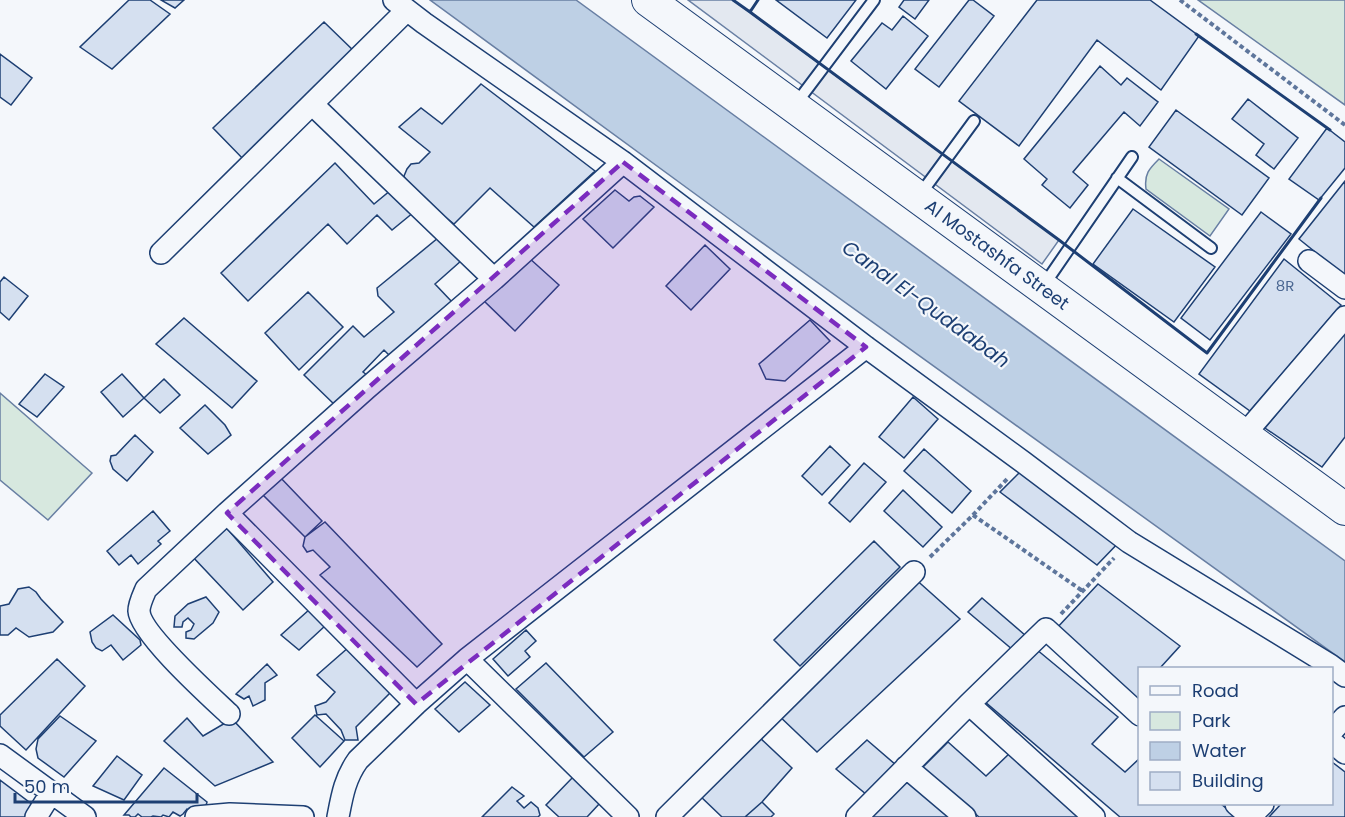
<svg xmlns="http://www.w3.org/2000/svg" width="1345" height="817" font-family="Poppins,sans-serif">
	<style>
		.green { fill: #d7e8df; stroke: #687fa3; stroke-width: 1.5 }
		.parking { fill: #e3e8f0; stroke: #687fa3; stroke-width: 1.5 }
		.water { fill: #bed0e5; stroke: #687fa3; stroke-width: 1.5 }
		.building { fill: #d5e0f0; stroke: #1d3f73; stroke-width: 1.5 }
		.lines { fill: none; stroke-linecap: round; stroke-linejoin: round }
		.service-casing { stroke: #1d3f73; stroke-width: 14 }
		.minor-casing { stroke: #1d3f73; stroke-width: 24 }
		.secondary-casing { stroke: #1d3f73; stroke-width: 34 }
		.path { stroke: #5e769c; stroke-width: 4; stroke-dasharray: 4.5 3; stroke-linecap: butt }
		.service { stroke: #f4f7fb; stroke-width: 10 }
		.minor { stroke: #f4f7fb; stroke-width: 21 }
		.secondary { stroke: #f4f7fb; stroke-width: 32 }
		.wall { stroke: #1d3f73; stroke-width: 3 }
		.marked { fill: #7b2cbf; fill-opacity: 0.2; stroke: #7b2cbf; stroke-width: 4.5; stroke-dasharray: 12 8; stroke-linejoin: round }
		.labels { text-anchor: middle; stroke-width: 4.5; stroke-linejoin: round; paint-order: stroke }
		.number-label { font-size: 15px; fill: #4b6792 }
		.street-label { font-size: 18px; fill: #1d3f73; stroke: #f4f7fb }
		.water-label { font-size: 20px; font-style: italic; fill: #1d3f73; stroke: #f4f7fb }
	</style>
	<rect width="100%" height="100%" fill="#f4f7fb"/>
	<path class="green" d="M1198 0H1345V105Z
		M1159 159 1229 209 1210 236 1146 189C1144 174 1149 169 1159 159Z
		M0 393 92 473 48 520 0 480Z"/>
	<path class="parking" d="M688 0H733L1059 240 1042 264Z"/>
	<path class="water" d="M430 0H576L1345 561V662L739 226Z"/>
	<path class="building" d="M129 0H150L170 14 112 69 80 47Z
		M161 0H184L175 8Z
		M776 0H856L827 38Z
		M904 0H929L915 19 899 7Z
		M969 0H973L994 16 939 87 915 69Z
		M1037 0H1150L1199 36 1161 90 1097 40 1019 146 959 101Z
		M903 16 928 36 886 89 851 61 882 23 892 30Z
		M324 22 358 55 248 164 213 128Z
		M0 54 32 78 11 105 0 97Z
		M1100 66 1121 85 1127 78 1158 102 1140 126 1124 112 1073 172 1088 185 1070 208 1042 185 1047 179 1024 159Z
		M481 84 595 171 534 227 490 188 454 224 415 193 407 184 404 176 407 169 411 164 419 163 430 152 399 127 421 108 442 124Z
		M1248 99 1298 138 1274 169 1256 155 1264 144 1232 119Z
		M1176 110 1269 178 1242 215 1149 147Z
		M1327 128 1345 142V168L1319 200 1289 179Z
		M335 163 374 204 391 190 414 212 392 230 377 215 347 244 328 224 248 301 221 273Z
		M1345 181V276L1299 239Z
		M615 190 629 201 634 197 640 196 654 207 613 248 583 219Z
		M1133 209 1215 267 1174 322 1093 264Z
		M1261 212 1291 234 1210 340 1181 318Z
		M438 238 462 260 435 284 453 303 393 359 384 350 363 372 371 378 338 408 304 375 353 326 364 337 394 312 378 296 377 288Z
		M705 245 730 269 691 310 666 286Z
		M528 257 559 285 515 331 482 299Z
		M1284 259 1341 305 1250 411 1199 374Z
		M4 277 28 296 9 320 0 312V282Z
		M308 292 343 327 299 370 265 333Z
		M184 318 257 381 232 408 156 344Z
		M810 320 830 341 785 381 766 379 759 364Z
		M1345 332V437L1322 467 1265 428Z
		M45 374 64 387 37 417 19 404Z
		M122 374 144 398 123 417 101 392Z
		M164 379 180 395 160 413 144 398Z
		M913 397 938 419 904 458 879 437Z
		M205 405 225 425 231 435 208 454 180 428Z
		M135 435 153 452 127 481 113 469 110 461 111 456 116 455Z
		M830 446 850 465 822 495 802 476Z
		M924 449 971 491 952 513 904 471Z
		M864 463 886 482 850 522 829 503Z
		M1025 467 1122 539 1097 565 1000 492Z
		M278 475 322 521 305 537 259 491Z
		M903 490 942 527 923 547 884 511Z
		M153 511 170 531 158 541 161 544 138 564 131 555 119 565 107 551Z
		M325 522 442 644 417 667 320 575 330 567 313 550 307 552 303 546 305 537Z
		M224 525 273 582 243 610 191 555Z
		M874 541 900 567 800 666 774 640Z
		M912 576 960 619 817 752 775 712Z
		M1098 584 1180 646 1160 668H1140V706L1056 629Z
		M29 587 36 592 41 599 63 622 53 632 29 637 16 628 8 635H0V606L9 604 18 589Z
		M206 597 219 612 213 623 194 639 186 638V632L191 630 194 624 188 618 183 622 182 627H174L175 616 188 604Z
		M982 598 1026 636 1013 650 968 612Z
		M310 609 326 625 299 650 281 635Z
		M113 615 140 640 141 645 123 660 111 645 102 651 96 648 92 642 90 632Z
		M526 630 536 641 525 651 530 657 508 676 493 659Z
		M349 647 392 691 356 727 358 740H345L341 730 326 714 317 715 315 706 326 702 335 692 317 675Z
		M1036 649 1118 717 1092 744 1125 772 1140 758V804H1221L1237 817H1120L984 701Z
		M57 659 85 686 26 750 0 726V715Z
		M546 663 613 732 584 757 516 689Z
		M267 664 277 675 265 683V700L253 706 249 696 244 699 236 694Z
		M465 682 490 705 459 732 435 709Z
		M315 715 344 741 320 767 292 738Z
		M60 716 96 741 64 777 38 758 36 749 38 739Z
		M187 718 203 736 232 719 273 762 215 786 164 741Z
		M758 736 792 768 762 802 745 817H722L698 794Z
		M867 740 896 765 867 795 836 769Z
		M948 742 986 776 1011 752 1087 817H979L922 768Z
		M117 756 142 775 124 800 93 786Z
		M1332 762 1345 772V817H1269L1281 804H1332Z
		M164 768 207 802 205 809 190 812 187 809 183 814 180 816 173 812 169 817 163 815 161 817 153 816 151 817H142L138 814 135 817H131L129 815H124Z
		M573 777 600 803 587 817H559L546 805Z
		M906 779 947 816 946 817H867Z
		M0 780 37 808 31 817H0Z
		M512 787 524 796 517 801 524 808 531 802 538 808 540 815 538 817H482Z
		M762 802 774 814 771 817H745Z"/>
	<g class="lines">
		<defs>
			<path id="service" d="M795 105 874 0
				M1117 178 1211 248
				M919 196 974 121
				M1044 285 1132 157"/>
			<path id="minor" d="M394 0 424 23 623 162 866 347 1023 462 1129 542 1330 665 1345 676
				M312 104 494 279
				M161 253 407 10
				M1309 261 1345 288
				M1244 435 1345 317
				M227 513 416 704
				M467 659 628 817
				M969 704 1094 817
				M229 714C211 697 140 633 139 611 139 604 143 596 146 589L227 513 367 388 494 279 623 162
				M1332 731 1345 717
				M1332 742 1345 753
				M0 755 85 817
				M906 767 965 817
				M1236 804 1251 817
				M36 817 51 793
				M196 817 230 814 303 817
				M338 817C342 796 345 778 358 760L416 704 467 659 866 347
				M667 817 914 572
				M857 817 969 704 1046 629 1140 715
				M1250 817 1263 804"/>
			<g id="secondary">
				<path id="s1" d="M648 0 1345 509"/>
			</g>
		</defs>
		<use href="#service" class="service-casing"/>
		<use href="#minor" class="minor-casing"/>
		<use href="#secondary" class="secondary-casing"/>
		<path class="path" d="M1180 0 1345 125
			M973 515 1084 592
			M930 557 973 515 1009 477
			M1061 614 1114 558"/>
		<use href="#service" class="service"/>
		<use href="#minor" class="minor"/>
		<use href="#secondary" class="secondary"/>
		<path class="wall" d="M733 0 750 12 751 10
			M758 0 750 12 1059 240 1207 353 1321 198
			M1196 34 1330 130"/>
	</g>
	<path class="marked" d="M623 162 866 347 416 704 227 513Z"/>
	<g class="labels">
		<g class="number-label">
			<text x="1285" y="291">8R</text>
		</g>
		<g class="street-label">
			<text dy="6" stroke="none"><textPath href="#s1" startOffset="432">Al Mostashfa Street</textPath></text>
		</g>
		<g class="water-label">
			<text transform="translate(926 304) rotate(36)" y="7">Canal El-Quddabah</text>
		</g>
	</g>
	<rect x="1138" y="667" width="195" height="138" fill="#f4f7fb" stroke="#9eadc5" stroke-width="1.5"/>
	<rect x="1150" y="686" width="30" height="9" fill="#f4f7fb" stroke="#9eadc5" stroke-width="1.5"/>
	<text x="1192" y="697" font-size="18" fill="#1d3f73">Road</text>
	<rect x="1150" y="712" width="30" height="18" fill="#d7e8df" stroke="#9eadc5" stroke-width="1.5"/>
	<text x="1192" y="727" font-size="18" fill="#1d3f73">Park</text>
	<rect x="1150" y="742" width="30" height="18" fill="#bed0e5" stroke="#9eadc5" stroke-width="1.5"/>
	<text x="1192" y="757" font-size="18" fill="#1d3f73">Water</text>
	<rect x="1150" y="772" width="30" height="18" fill="#d5e0f0" stroke="#9eadc5" stroke-width="1.5"/>
	<text x="1192" y="787" font-size="18" fill="#1d3f73">Building</text>
	<path d="M15 793v9h182v-9" fill="none" stroke="#1d3f73" stroke-width="3"/>
	<text x="24" y="793" font-size="18" fill="#1d3f73" stroke="#f4f7fb" stroke-width="4.5" paint-order="stroke">50 m</text>
</svg>
